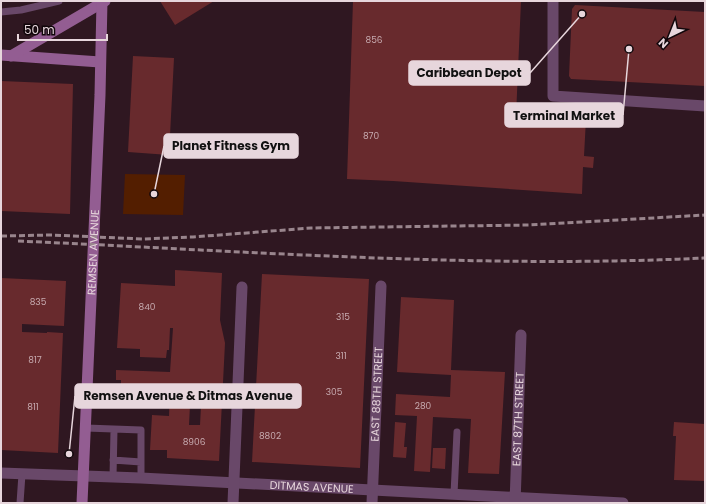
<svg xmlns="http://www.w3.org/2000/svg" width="706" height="504" font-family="Poppins,sans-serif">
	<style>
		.green { fill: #531e00 }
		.building { fill: #682a2d; fill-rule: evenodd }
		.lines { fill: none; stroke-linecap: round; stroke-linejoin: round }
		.service { stroke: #694869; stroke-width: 7 }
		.minor { stroke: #694869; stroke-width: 11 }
		.secondary { stroke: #935d92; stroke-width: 11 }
		.rail { stroke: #99858d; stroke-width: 3; stroke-dasharray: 6 3; stroke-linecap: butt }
		.labels { text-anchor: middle; stroke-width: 3.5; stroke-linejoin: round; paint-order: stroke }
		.number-label { font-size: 9px; fill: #c7abb0 }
		.street-label { font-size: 11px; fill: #e7d6dc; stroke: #10060a }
		.leader { fill: none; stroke: #e7d6dc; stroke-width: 1.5 }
		.callout-dot { fill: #e7d6dc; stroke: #10060a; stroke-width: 1.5 }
		.callout { fill: #e7d6dc; stroke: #e7d6dc; stroke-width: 1.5 }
		.callout-label { font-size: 12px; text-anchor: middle; font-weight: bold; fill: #111 }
	</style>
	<rect width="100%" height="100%" fill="#2f1721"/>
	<path class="green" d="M125 174 185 175 183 215 123 214Z"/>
	<path class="building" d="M160 1H214L175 25Z
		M353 1H521L516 116 586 119 584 156 594 157 593 168 583 167 582 194 393 181 347 179Z
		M575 5 705 12V86L571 79 569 76 572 9Z
		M133 56 174 58 169 155 128 152Z
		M1 81 73 84 70 214 1 211Z
		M175 270 222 273 220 320 225 343 219 461 167 458V450H150L152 415 169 416 170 391 137 389V403L126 402V389L121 388V380H116V370L170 372 173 328H170L169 350H167L166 358 140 357V349L117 348 121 283 175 286ZM190 405 201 406 200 425H189Z
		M262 274 369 279 360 468 252 462Z
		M1 278 66 281 64 326 22 324V332L47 333V332L63 333 58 453 1 450Z
		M401 297 454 300 451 370 505 372 499 474 468 473 471 419 433 417 430 472 414 471 417 416 395 415 396 394 450 397 451 375 397 372Z
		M395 422 406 423 404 447H407L406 458 393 457Z
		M674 422 705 424V481L674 480 676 436H673Z
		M433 448H446L445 469 432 468Z"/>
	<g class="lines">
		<path class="service" d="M1 12 21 10 59 1
			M86 428 141 430V478
			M113 460 141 462
			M113 477 114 430
			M454 494 457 432
			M20 503 22 474"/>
		<g class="minor">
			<path d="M553 1V96L705 106"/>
			<path id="s1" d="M1 473 141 478 623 503"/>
			<path d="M233 503 242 287"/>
			<path id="s2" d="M372 503 381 286"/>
			<path id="s3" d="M515 503 521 335"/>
		</g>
		<g class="secondary">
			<path d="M1 55 100 62"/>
			<path d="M11 56 105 1"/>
			<path id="s4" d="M82 503 100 95 102 1"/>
		</g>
		<path class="rail" d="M1 236 52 235 142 239 193 237 311 228 529 225 705 215
			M18 241C246 251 476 269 705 258"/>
	</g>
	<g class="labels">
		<g class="number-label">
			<text x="374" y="43">856</text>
			<text x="371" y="139">870</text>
			<text x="38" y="305">835</text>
			<text x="147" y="310">840</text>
			<text x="343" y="320">315</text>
			<text x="341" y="359">311</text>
			<text x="35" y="363">817</text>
			<text x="334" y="395">305</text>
			<text x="423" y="409">280</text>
			<text x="33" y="410">811</text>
			<text x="270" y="439">8802</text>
			<text x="194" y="445">8906</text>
		</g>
		<g class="street-label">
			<text dy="4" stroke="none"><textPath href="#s4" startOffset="251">REMSEN AVENUE</textPath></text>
			<text dy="4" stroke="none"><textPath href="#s2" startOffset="109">EAST 88TH STREET</textPath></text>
			<text dy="4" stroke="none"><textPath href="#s3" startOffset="84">EAST 87TH STREET</textPath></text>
			<text dy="4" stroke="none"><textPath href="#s1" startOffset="311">DITMAS AVENUE</textPath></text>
		</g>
	</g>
	<path class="leader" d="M582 14L530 73M629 49L623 115M154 194L164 146M69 454L75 396"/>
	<g class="callout-dot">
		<circle cx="582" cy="14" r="4"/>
		<circle cx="629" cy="49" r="4"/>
		<circle cx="154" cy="194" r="4"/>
		<circle cx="69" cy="454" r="4"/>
	</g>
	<g class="callout">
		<rect x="409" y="61" width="121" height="24" rx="4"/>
		<rect x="505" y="103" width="118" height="24" rx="4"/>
		<rect x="164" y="134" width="134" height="24" rx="4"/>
		<rect x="75" y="384" width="226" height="24" rx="4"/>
	</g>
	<g class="callout-label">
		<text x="469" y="77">Caribbean Depot</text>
		<text x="564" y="120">Terminal Market</text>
		<text x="231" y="150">Planet Fitness Gym</text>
		<text x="188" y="400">Remsen Avenue &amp; Ditmas Avenue</text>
	</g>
	<rect width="706" height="504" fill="none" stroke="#e7d6dc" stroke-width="4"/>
	<g transform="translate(670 36) rotate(223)" stroke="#10060a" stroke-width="3" paint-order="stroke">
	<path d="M0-3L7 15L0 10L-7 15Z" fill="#e7d6dc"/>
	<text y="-6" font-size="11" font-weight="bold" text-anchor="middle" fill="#e7d6dc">N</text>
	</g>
	<path d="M18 34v6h89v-6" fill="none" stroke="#e7d6dc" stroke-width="2"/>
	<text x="24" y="34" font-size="12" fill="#e7d6dc" stroke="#10060a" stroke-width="3" paint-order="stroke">50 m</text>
</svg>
